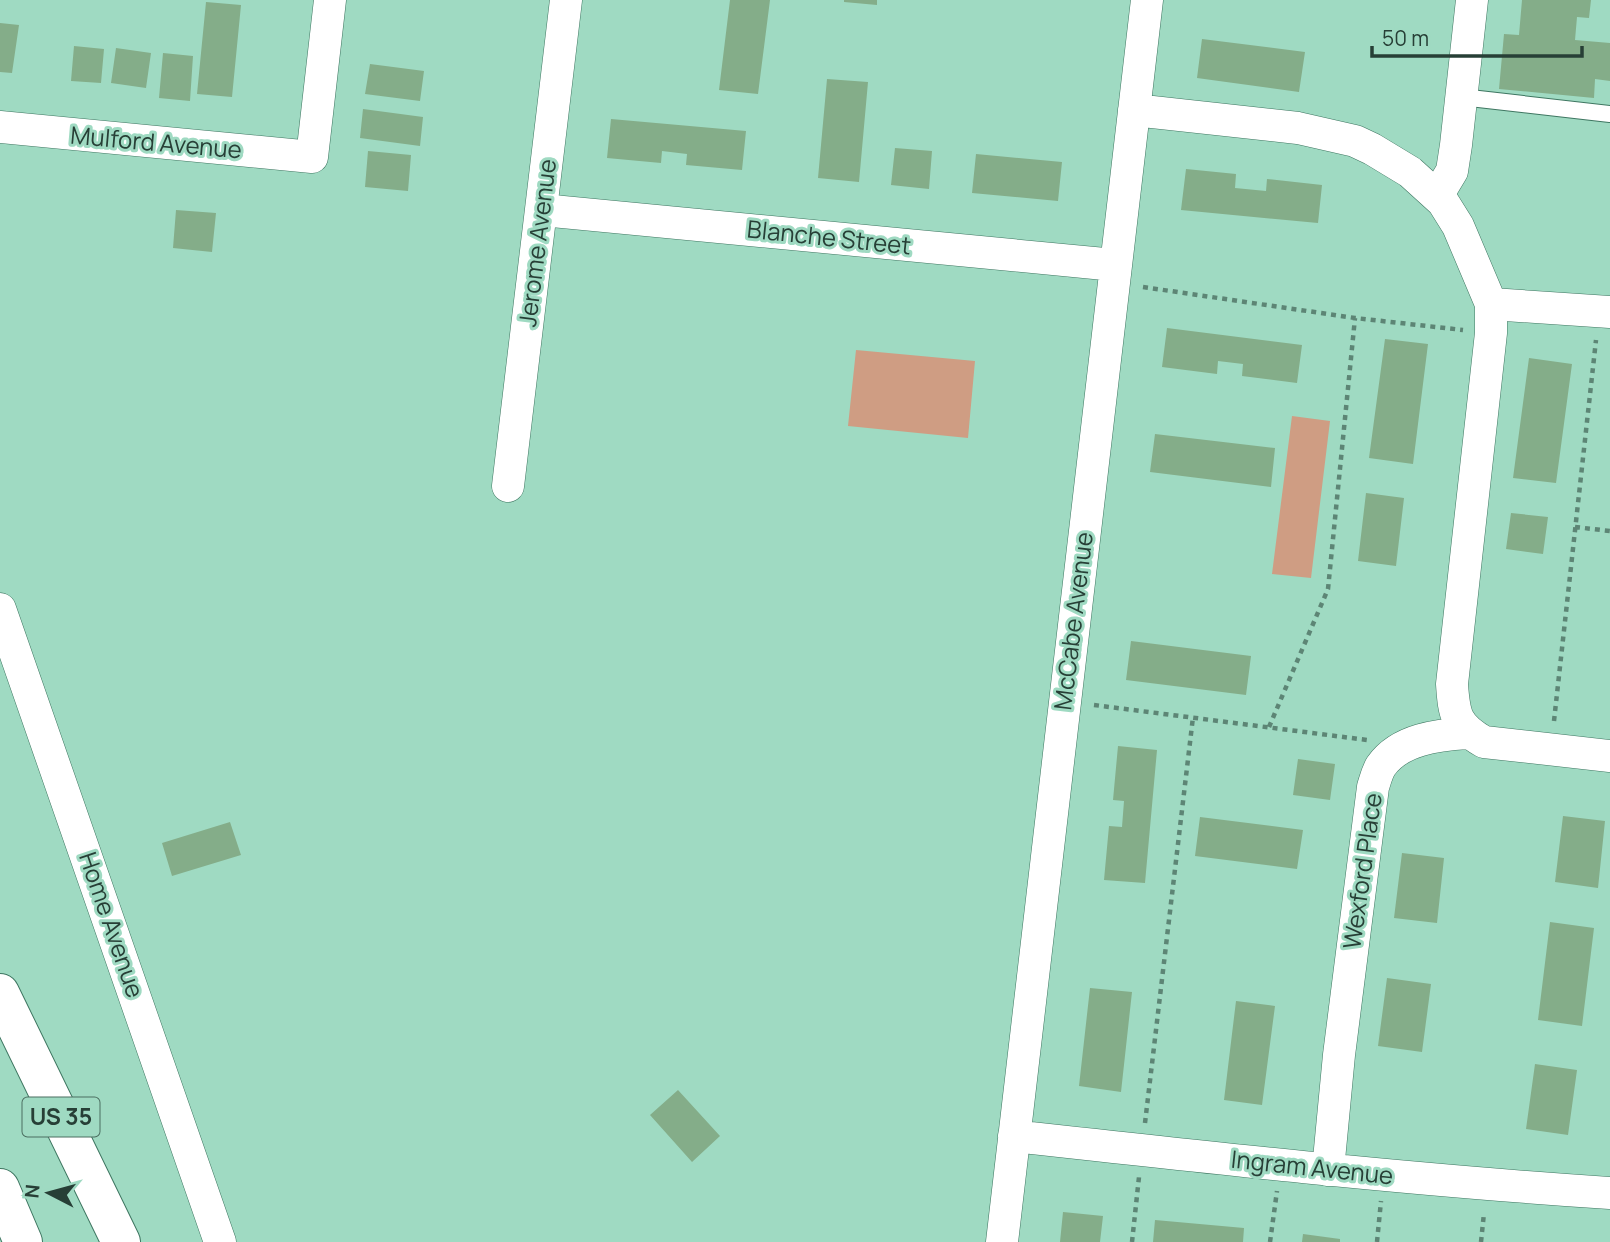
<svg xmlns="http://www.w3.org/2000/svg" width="1610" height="1242" font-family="Manrope,sans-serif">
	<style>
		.green { fill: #cf9d83 }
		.building { fill: #84ad89 }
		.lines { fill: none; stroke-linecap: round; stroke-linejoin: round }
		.lane-casing { stroke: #3e7661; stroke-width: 18 }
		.street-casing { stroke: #3e7661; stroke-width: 33 }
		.highway-casing { stroke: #3e7661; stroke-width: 40 }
		.path { stroke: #5d8575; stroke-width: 4.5; stroke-dasharray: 5 5; stroke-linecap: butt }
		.lane { stroke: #fff; stroke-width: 16 }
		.street { stroke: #fff; stroke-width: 32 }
		.highway { stroke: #fff; stroke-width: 38 }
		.labels { text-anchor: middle; stroke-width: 6; stroke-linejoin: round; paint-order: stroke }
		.shield { fill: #9fdac2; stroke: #4b6e60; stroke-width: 2 }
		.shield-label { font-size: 23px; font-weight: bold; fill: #273f36 }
		.street-label { font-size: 24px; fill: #273f36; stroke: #9fdac2 }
	</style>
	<rect width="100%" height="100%" fill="#9fdac2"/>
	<path class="green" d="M856 350 975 361 968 438 848 426Z
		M1292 416 1330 421 1311 578 1272 574Z"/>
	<path class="building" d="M730 0H770L758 94 719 90Z
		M844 0H877V5L844 2Z
		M1522 0H1591L1589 18 1577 17 1575 40 1610 43V81L1595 79 1594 98 1499 89 1504 34 1519 35Z
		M206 2 241 5 232 97 197 94Z
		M0 23 19 25 12 73 0 72Z
		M1202 39 1305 52 1299 92 1197 78Z
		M74 46 104 49 101 83 71 81Z
		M116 48 151 53 146 88 111 83Z
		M163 53 193 56 190 101 159 98Z
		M370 64 424 71 420 101 365 94Z
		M827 79 868 82 859 182 818 178Z
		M363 109 423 117 420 146 360 138Z
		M611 119 746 131 742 170 686 165 687 154 662 151 661 163 607 158Z
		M895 148 932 151 929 189 891 185Z
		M368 151 411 155 408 191 365 187Z
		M976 154 1062 162 1058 201 972 193Z
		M1186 169 1236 174 1235 188 1266 191 1267 179 1322 185 1318 223 1181 210Z
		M176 210 216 213 212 252 173 248Z
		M1167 328 1302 345 1297 383 1242 376 1243 364 1218 361 1217 374 1162 367Z
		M1385 339 1428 344 1413 464 1369 458Z
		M1529 358 1572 364 1556 483 1513 478Z
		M1155 434 1275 448 1271 487 1150 472Z
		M1366 493 1404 498 1396 566 1358 561Z
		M1511 513 1548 517 1543 554 1506 549Z
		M1131 641 1251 656 1246 695 1126 680Z
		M1118 746 1157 750 1145 883 1104 880 1109 826 1122 827 1124 801 1113 800Z
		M1298 759 1335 764 1330 800 1293 795Z
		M1563 816 1605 821 1598 888 1555 882Z
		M1200 817 1303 830 1297 869 1195 856Z
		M230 822 241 855 172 876 162 843Z
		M1402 853 1444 858 1437 923 1394 918Z
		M1550 922 1594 928 1582 1026 1538 1020Z
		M1387 978 1431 984 1422 1052 1378 1046Z
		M1090 988 1132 992 1121 1092 1079 1086Z
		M1236 1001 1275 1006 1262 1105 1224 1100Z
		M1535 1064 1577 1070 1568 1135 1526 1129Z
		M678 1090 720 1136 692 1162 650 1115Z
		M1063 1212 1103 1216 1100 1242H1060Z
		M1155 1220 1244 1228 1243 1242H1153Z
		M1303 1234 1340 1239V1242H1302Z"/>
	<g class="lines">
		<defs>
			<path id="lane" d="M1461 97 1610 114"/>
			<path id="street" d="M1134 110 1298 128 1355 141 1372 149 1410 172 1443 202 1458 226 1491 304V333L1452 684C1454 715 1456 726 1484 742L1610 756
				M0 127 312 157 330 0
				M1437 196 1452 171 1456 145 1472 0
				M542 210 1115 265
				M1491 304 1610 312
				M508 486 566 0
				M0 609 220 1242
				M1014 1136C1213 1158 1411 1180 1610 1193
				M1328 1170 1339 1055 1373 787C1375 781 1377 772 1381 766 1400 739 1438 735 1468 733
				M1002 1242 1147 0"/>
			<path id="highway" d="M0 993 121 1242
				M0 1188 23 1242"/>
		</defs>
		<use href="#lane" class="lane-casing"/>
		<use href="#street" class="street-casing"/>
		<use href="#highway" class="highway-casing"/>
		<path class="path" d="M1143 287 1355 318 1463 330
			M1575 527 1610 531
			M1094 705 1367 740
			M1554 721 1596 340
			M1269 727 1328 589 1355 318
			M1145 1123 1193 717
			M1132 1242 1139 1177
			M1270 1242 1277 1191
			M1377 1242 1381 1201
			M1481 1242 1484 1213"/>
		<use href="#lane" class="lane"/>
		<use href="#street" class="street"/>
		<use href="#highway" class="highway"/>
	</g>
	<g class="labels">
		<rect class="shield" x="22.5" y="1097.5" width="77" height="39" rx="5"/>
		<g class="shield-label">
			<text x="61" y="1125">US 35</text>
		</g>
		<g class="street-label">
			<text transform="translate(156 143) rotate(5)" y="8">Mulford Avenue</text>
			<text transform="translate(829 238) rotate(6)" y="8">Blanche Street</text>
			<text transform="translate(538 243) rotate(-83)" y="8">Jerome Avenue</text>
			<text transform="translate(1074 621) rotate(-83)" y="8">McCabe Avenue</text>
			<text transform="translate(1363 871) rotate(-82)" y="8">Wexford Place</text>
			<text transform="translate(111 925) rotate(71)" y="8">Home Avenue</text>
			<text transform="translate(1312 1168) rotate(6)" y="8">Ingram Avenue</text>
		</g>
	</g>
	<g transform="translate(49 1193) rotate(276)" stroke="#9fdac2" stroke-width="5" paint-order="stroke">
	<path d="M0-5L12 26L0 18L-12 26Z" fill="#273f36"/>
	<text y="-10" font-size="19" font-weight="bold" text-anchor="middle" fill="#273f36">N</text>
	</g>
	<path d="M1372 46v10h210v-10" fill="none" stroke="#273f36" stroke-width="3.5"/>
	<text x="1382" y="46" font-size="21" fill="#273f36" stroke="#9fdac2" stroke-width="5" paint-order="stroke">50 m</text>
</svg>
